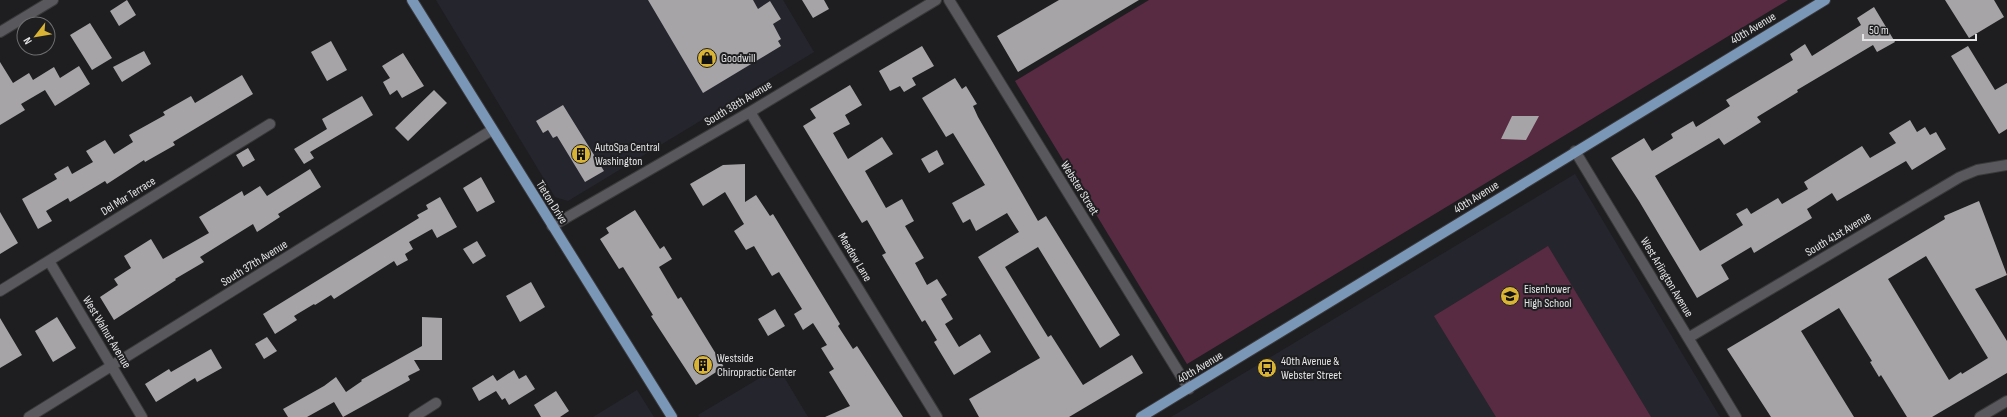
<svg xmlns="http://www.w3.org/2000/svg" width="2007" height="417" font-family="'Sofia Sans Condensed',sans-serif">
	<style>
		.built { fill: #25252d }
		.green { fill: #592b42 }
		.building { fill: #a6a4a7; fill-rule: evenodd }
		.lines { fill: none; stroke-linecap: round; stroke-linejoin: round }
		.minor-casing { stroke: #39393b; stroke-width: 12 }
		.major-casing { stroke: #39393b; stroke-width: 12 }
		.minor { stroke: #59595d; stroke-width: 10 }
		.major { stroke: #7a97b8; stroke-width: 10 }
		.labels { text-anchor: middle; stroke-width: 4; stroke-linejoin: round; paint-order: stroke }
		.street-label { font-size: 12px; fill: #e5e5e7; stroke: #1e1e21 }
		.poi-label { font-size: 12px; fill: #e5e5e7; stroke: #1e1e21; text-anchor: start }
	</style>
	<rect width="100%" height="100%" fill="#1e1e21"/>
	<path class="built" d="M436 0H783L814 52 568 201 555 197Z
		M1575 174 1720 417H1171Z
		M778 367 808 417H700L698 415Z
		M637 390 654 417H593Z"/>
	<path class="green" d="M1149 0H1788L1187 364 1015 81Z
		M1548 246 1651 417H1496L1434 316Z"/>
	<path class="building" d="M127 0 136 15 119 26 110 11Z
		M648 0H753L758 9 770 1 781 19 773 24 781 39 778 41 781 46 703 93Z
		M802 0H824L829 9 813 18Z
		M1059 0H1139L1018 72 997 36Z
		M1945 0H1994L2004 17 1969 38Z
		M1874 7 1895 42 1877 52 1873 45 1797 90 1798 92 1757 117 1761 122 1724 145 1719 138 1655 176 1700 251 1743 225 1736 214 1747 208 1751 214 1778 198 1782 204 1808 189 1804 182 1862 146 1870 158 1896 143 1889 133 1910 120 1917 132 1925 127 1930 135 1936 132 1946 149 1912 170 1906 161 1837 201 1832 193 1807 209 1812 218 1754 253 1751 247 1721 265 1729 279 1697 298 1639 201 1611 158 1644 138 1652 151 1673 138 1671 134 1693 121 1696 127 1730 106 1726 100 1793 60 1790 54 1805 44 1812 56 1861 25 1857 18Z
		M90 23 112 58 92 70 70 35Z
		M331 41 347 70 327 81 311 52Z
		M922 46 934 66 912 78 916 85 904 92 900 86 890 91 879 71Z
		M1968 46 1995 90 2007 83V129L1999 134 1951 56Z
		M144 51 151 64 122 82 113 67Z
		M403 53 424 86 402 98 397 90 390 95 383 82 390 78 382 66Z
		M0 62 13 83 29 73 33 80 54 67 60 78 79 66 90 84 55 106 45 90 21 104 25 110 0 125Z
		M242 75 253 94 173 142 175 145 145 162 144 160 107 184 105 181 70 202 68 198 46 211 52 221 38 229 22 199 57 179 54 174 68 166 72 174 93 162 86 151 105 140 114 154 133 142 129 135 165 115 163 112 191 96 195 103Z
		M955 78 962 89 966 86 977 104 973 106 978 117 1038 221 1046 216 1120 335 1100 348 1038 247 1005 267 1048 337 1051 335 1083 385 1132 355 1143 373 1069 417H979L969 399 1040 358 978 257 1019 232 1007 213 976 231 970 219 963 223 952 203 985 185 953 133 946 137 922 98Z
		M850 85 862 105 845 115 850 124 833 133 848 159 882 137 893 154 865 171 886 208 902 199 914 221 905 226 924 258 915 263 927 285 937 279 947 295 941 299 953 319 945 324 959 347 980 334 991 352 954 375 934 342 937 340 925 320 922 322 882 255 886 253 867 220 862 223 803 126 816 118 810 109Z
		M434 90 447 103 408 141 395 128Z
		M362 96 373 115 310 152 314 158 304 164 294 149 327 129 322 119Z
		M563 105 604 171 585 182 557 136 553 138 548 130 543 133 536 121Z
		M1512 116H1539L1526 140 1501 139Z
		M248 148 255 160 243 167 236 155Z
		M937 150 944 164 929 173 921 159Z
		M745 164V202L756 195 770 216 773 214 840 324 838 326 853 349 857 346 903 417H825L850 406 829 372 834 369 821 348 827 345 813 323 803 330 794 314 802 309 779 272 772 276 754 246 746 250 734 231 744 224 725 192 703 206 690 184 723 165Z
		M310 169 321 187 278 214 280 217 257 232 253 224 200 257 204 262 175 279 176 280 114 320 100 297 118 285 114 279 131 268 124 256 151 239 163 259 209 233 199 217 219 205 242 191 244 196 260 186 267 196Z
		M481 177 495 202 477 212 463 188Z
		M440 197 457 227 437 238 432 229 409 242 413 249 405 254 408 260 397 266 394 261 334 299 331 295 315 305 314 304 294 316 297 320 275 334 263 314 419 218 417 215 428 209 426 205Z
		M1979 201 2007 275 1975 289 2007 341V373L1932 417H1907L1881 375 1879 377 1870 362 1872 361 1839 308 1801 331 1854 417H1771L1727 349 1945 219 1944 216ZM1926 256 1988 358 1962 374 1961 372 1949 380 1888 279Z
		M635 210 660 249 664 246 672 259 659 267 678 299 681 297 724 367 696 385 651 316 653 315 623 267 619 269 600 239 609 233 606 228Z
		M0 212 18 243 0 254Z
		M477 241 486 256 473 264 463 249Z
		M531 282 545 307 520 322 506 296Z
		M775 309 785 326 768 336 758 319Z
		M57 317 76 348 53 362 35 331Z
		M422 317 442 318V360H414L420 370 408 376 410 380 343 417 334 402 307 417H288L283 409 324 386 336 377 346 392 362 381 361 380 422 346Z
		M0 318 22 355 0 368Z
		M267 337 277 351 264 359 255 344Z
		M211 349 222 368 197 382 195 378 156 402 145 384 169 369 171 372Z
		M514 370 519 379 526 375 535 389 509 405 505 398 502 400 496 391 479 401 472 388 493 375 497 381Z
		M556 391 569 411 560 417H541L534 405Z"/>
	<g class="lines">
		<defs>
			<path id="minor" d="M949 0 1189 389
				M0 32 53 0
				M750 112 937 417
				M1575 151 1736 417
				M552 226 750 112 936 0
				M49 261 142 417
				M0 291 270 124
				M1688 338 1960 177 1977 170 2007 165
				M29 417 492 130
				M414 417 436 403
				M1980 417 2007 401"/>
			<path id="major" d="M412 0 672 417
				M1141 417 1825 0"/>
		</defs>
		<use href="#minor" class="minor-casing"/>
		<use href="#major" class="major-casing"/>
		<use href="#minor" class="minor"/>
		<use href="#major" class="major"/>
	</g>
	<defs>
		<symbol id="shop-disc" viewBox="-11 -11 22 22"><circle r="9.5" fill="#d9b334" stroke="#1e1e21"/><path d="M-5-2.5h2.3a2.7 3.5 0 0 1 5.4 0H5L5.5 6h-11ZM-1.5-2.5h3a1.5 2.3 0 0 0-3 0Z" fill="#111"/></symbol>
		<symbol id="building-disc" viewBox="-11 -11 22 22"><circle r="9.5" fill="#d9b334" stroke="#1e1e21"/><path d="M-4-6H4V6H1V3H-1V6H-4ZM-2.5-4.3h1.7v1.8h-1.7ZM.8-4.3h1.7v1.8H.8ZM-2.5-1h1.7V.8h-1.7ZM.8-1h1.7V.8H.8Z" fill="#111"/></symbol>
		<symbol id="school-disc" viewBox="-11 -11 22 22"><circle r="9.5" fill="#d9b334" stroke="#1e1e21"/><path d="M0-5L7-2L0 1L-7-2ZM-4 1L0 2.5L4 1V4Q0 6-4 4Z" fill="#111"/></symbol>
		<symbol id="bus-disc" viewBox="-11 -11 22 22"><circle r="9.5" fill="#d9b334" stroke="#1e1e21"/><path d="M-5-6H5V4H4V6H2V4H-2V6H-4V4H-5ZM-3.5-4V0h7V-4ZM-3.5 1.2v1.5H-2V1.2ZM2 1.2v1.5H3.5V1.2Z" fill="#111"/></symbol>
	</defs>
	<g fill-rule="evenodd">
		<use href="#shop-disc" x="696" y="47" width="22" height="22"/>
		<use href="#building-disc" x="570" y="143" width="22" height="22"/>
		<use href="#school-disc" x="1499" y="285" width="22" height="22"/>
		<use href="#building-disc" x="692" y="354" width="22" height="22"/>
		<use href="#bus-disc" x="1256" y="357" width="22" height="22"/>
	</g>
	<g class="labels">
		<g class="street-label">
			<text transform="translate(1753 28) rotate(-31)" y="4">40th Avenue</text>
			<text transform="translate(738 103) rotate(-31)" y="4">South 38th Avenue</text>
			<text transform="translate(1080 188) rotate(58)" y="4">Webster Street</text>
			<text transform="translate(128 196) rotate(-32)" y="4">Del Mar Terrace</text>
			<text transform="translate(1476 197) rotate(-32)" y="4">40th Avenue</text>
			<text transform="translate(552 202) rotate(58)" y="4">Tieton Drive</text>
			<text transform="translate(1838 234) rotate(-31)" y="4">South 41st Avenue</text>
			<text transform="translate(855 257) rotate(59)" y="4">Meadow Lane</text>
			<text transform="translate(254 263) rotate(-32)" y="4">South 37th Avenue</text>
			<text transform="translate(1667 277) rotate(59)" y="4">West Arlington Avenue</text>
			<text transform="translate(107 332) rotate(59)" y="4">West Walnut Avenue</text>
			<text transform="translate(1200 367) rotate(-31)" y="4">40th Avenue</text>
		</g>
		<g class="poi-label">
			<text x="721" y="62">Goodwill</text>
			<text x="595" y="151">AutoSpa Central<tspan x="595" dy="14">Washington</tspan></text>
			<text x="1524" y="293">Eisenhower<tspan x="1524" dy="14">High School</tspan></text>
			<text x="717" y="362">Westside<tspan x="717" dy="14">Chiropractic Center</tspan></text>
			<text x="1281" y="365">40th Avenue &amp;<tspan x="1281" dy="14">Webster Street</tspan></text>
		</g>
	</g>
	<g transform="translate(36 36) rotate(239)"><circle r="19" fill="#1e1e21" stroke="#6e6e70"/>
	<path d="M0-3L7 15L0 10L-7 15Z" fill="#d9b334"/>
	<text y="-6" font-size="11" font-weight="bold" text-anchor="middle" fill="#e5e5e7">N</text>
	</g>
	<path d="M1863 34v6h113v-6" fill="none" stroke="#e5e5e7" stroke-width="2"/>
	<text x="1869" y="34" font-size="12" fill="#e5e5e7" stroke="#1e1e21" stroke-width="3" paint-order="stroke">50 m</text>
</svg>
